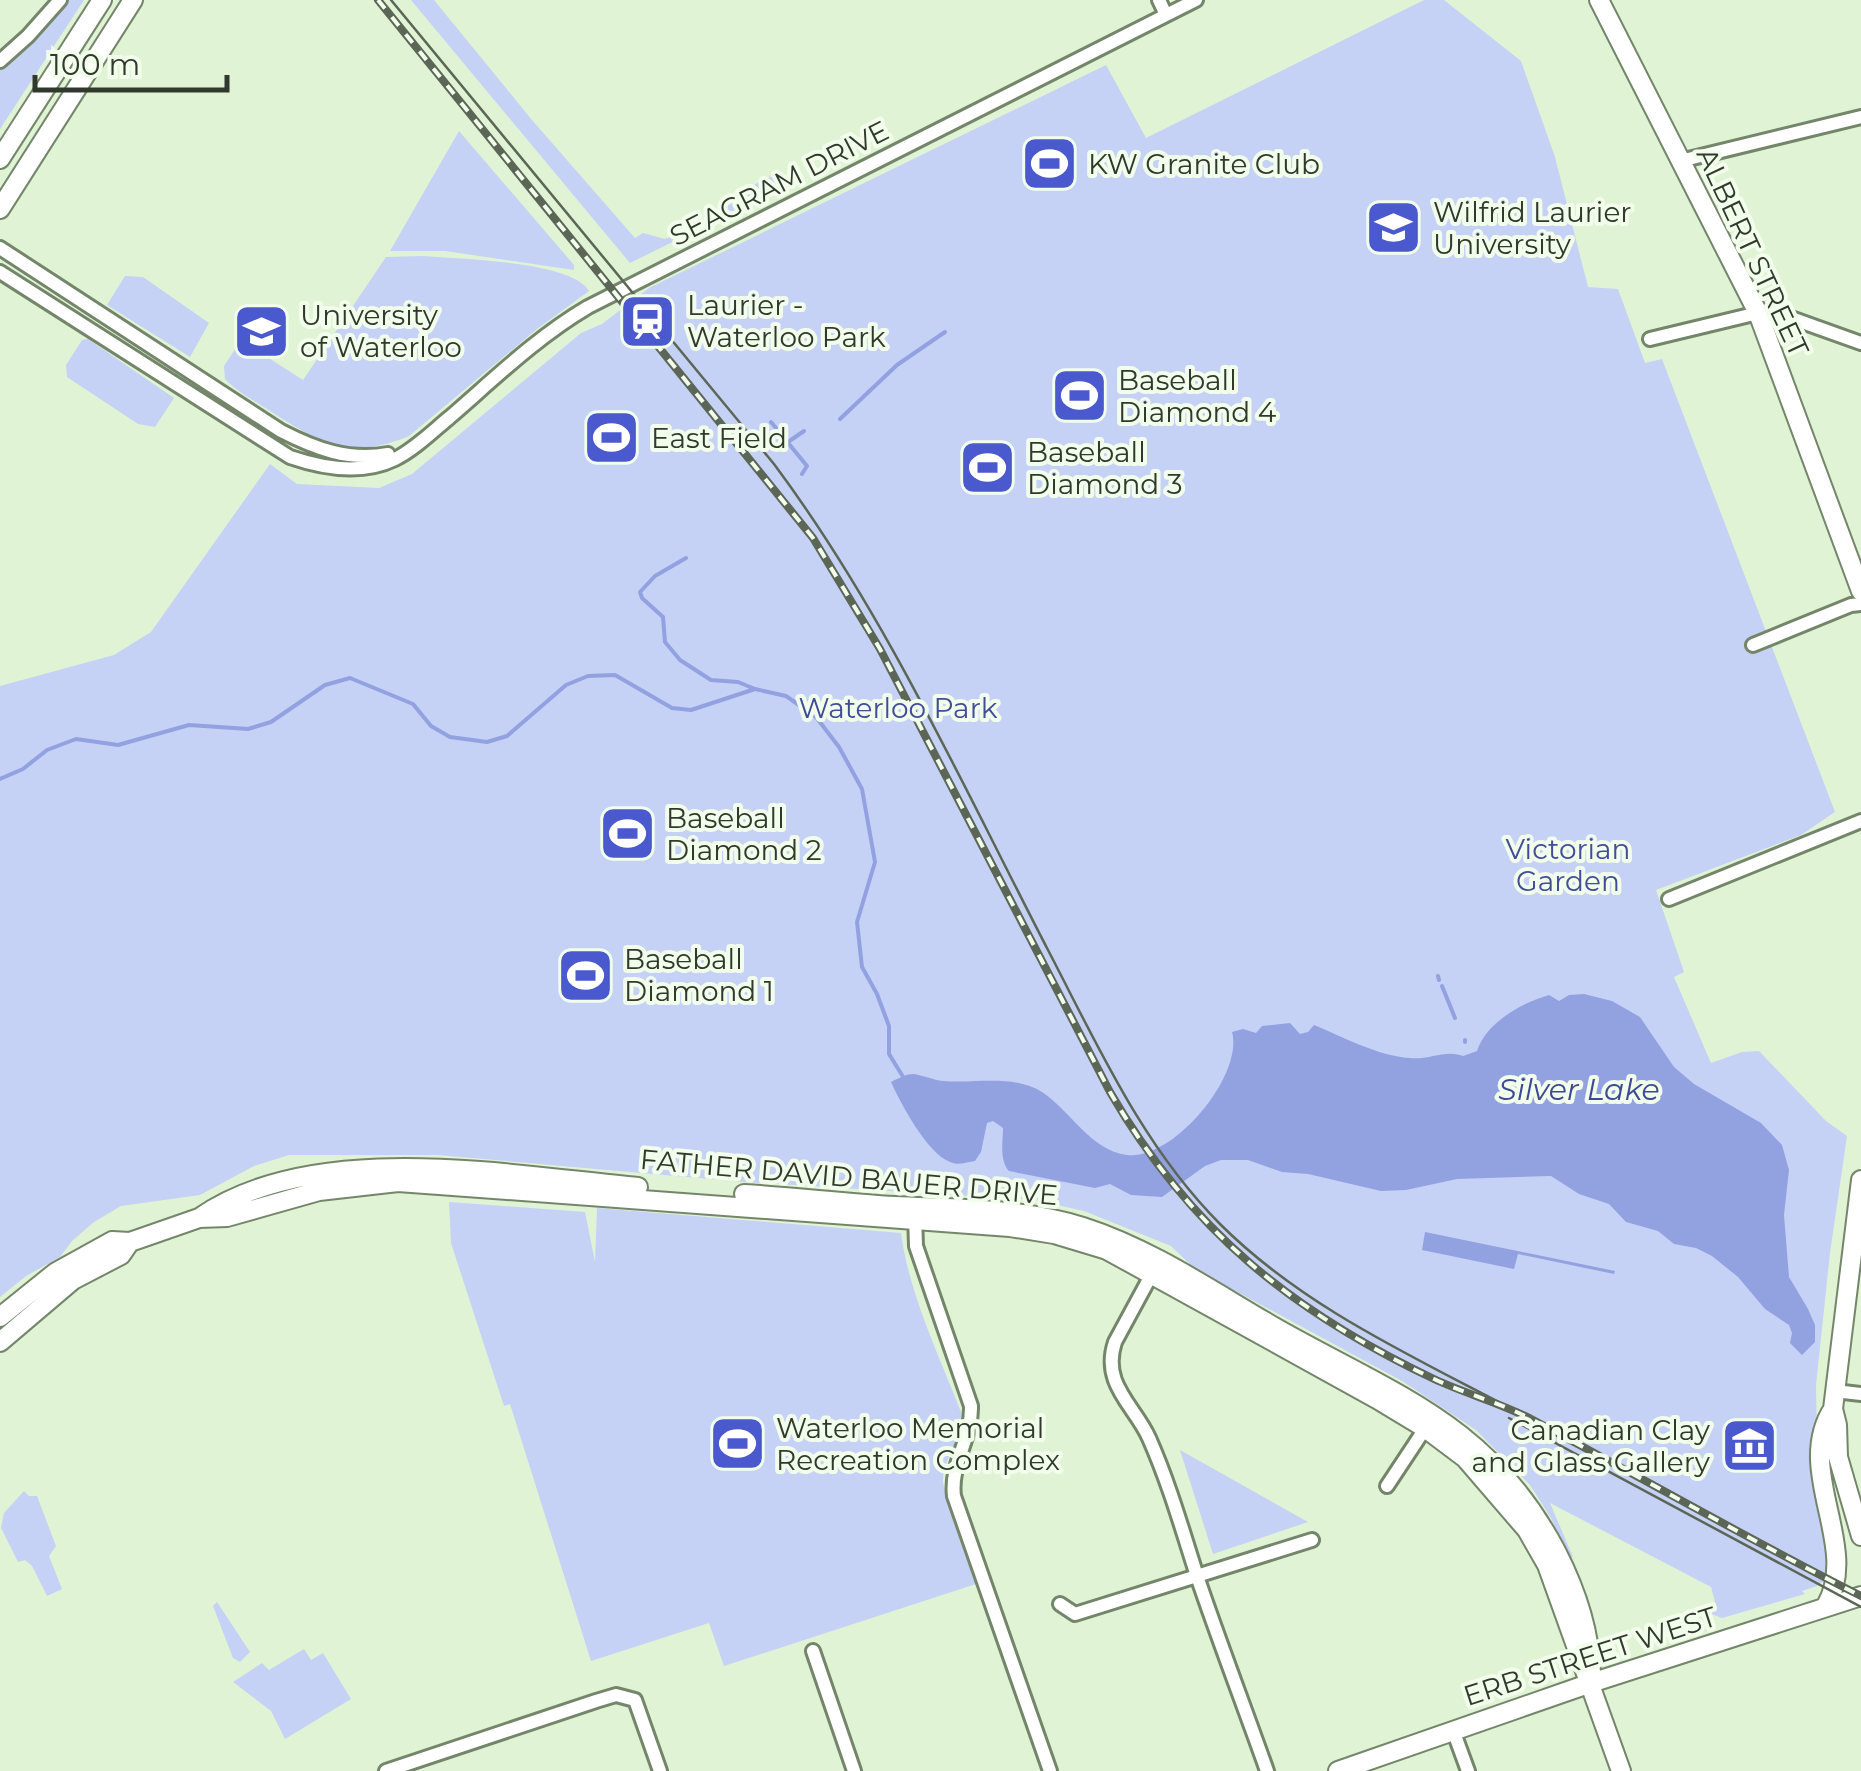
<svg xmlns="http://www.w3.org/2000/svg" width="1861" height="1771" font-family="Montserrat,sans-serif">
	<style>
		.green { fill: #c6d1f6 }
		.water { fill: #92a2e1 }
		.lines { fill: none; stroke-linecap: round; stroke-linejoin: round }
		.stream { stroke: #92a2e1; stroke-width: 4 }
		.street-casing { stroke: #74866a; stroke-width: 18 }
		.secondary-casing { stroke: #74866a; stroke-width: 22 }
		.street { stroke: #fff; stroke-width: 12 }
		.secondary { stroke: #fff; stroke-width: 18 }
		.tram { stroke: #5c6656; stroke-width: 2.5 }
		.rail-casing { stroke: #5c6656; stroke-width: 8 }
		.rail { stroke: #f2feeb; stroke-width: 4; stroke-dasharray: 11; stroke-linecap: butt }
		.labels { text-anchor: middle; stroke-width: 8; stroke-linejoin: round; paint-order: stroke }
		.poi-label { font-size: 28px; fill: #31382c; stroke: #f2feeb; text-anchor: start }
		.street-label { font-size: 28px; fill: #31382c; stroke: #f2feeb }
		.park-label { font-size: 28px; fill: #404d99; stroke: #f2feeb }
		.water-label { font-size: 30px; font-style: italic; fill: #3c4994; stroke: #f2feeb }
	</style>
	<rect width="100%" height="100%" fill="#e0f3d5"/>
	<path class="green" d="M68 0H84L0 129V70L15 58Z
		M411 0H434L532 120 635 238 643 233 665 239C682 232 701 225 716 215 738 200 753 178 783 174L792 183 630 263Z
		M1424 0H1444L1521 61 1555 157 1588 287 1618 289 1645 363 1662 359 1835 812 1801 835 1656 890 1684 972 1674 977 1711 1063 1742 1052 1759 1051 1826 1121 1847 1136 1830 1253 1816 1385 1818 1485 1830 1576 1817 1586 1802 1591 1805 1594 1722 1618 1709 1613 1717 1609 1711 1587 1550 1503 1573 1557 1569 1558 1551 1518 1530 1485 1476 1430 1402 1381 1195 1269 1171 1246 1084 1211 1035 1200 744 1182 438 1155H289L254 1166 200 1195 121 1206 94 1222 72 1241 60 1257 26 1276 0 1297V686L114 655 151 632 270 464 297 484 379 488 412 474 581 333 602 324 649 288 1106 65 1146 138Z
		M459 131 574 265V270L445 251H390Z
		M423 256C457 259 572 261 589 291L537 329 409 436C349 461 322 444 270 411 255 401 237 392 225 379L224 366 241 340 303 380 386 257Z
		M125 276 143 277 209 323 190 357 107 305Z
		M88 339 174 398 155 427 138 424 67 377 66 365 82 340Z
		M449 1202 585 1212 595 1262 597 1208 901 1233C909 1294 939 1355 961 1412 965 1437 942 1458 943 1483L976 1584 724 1666 709 1623 591 1661 510 1404 504 1406 451 1243Z
		M1180 1450 1308 1522 1213 1554Z
		M24 1491 29 1496H37L56 1546 49 1556 62 1589 47 1596 32 1566 25 1560 18 1562 1 1528 4 1513Z
		M217 1602 250 1652 240 1662 233 1658 213 1606Z
		M304 1649 311 1660 323 1653 351 1699 285 1739 271 1711 233 1682 262 1663 269 1670Z"/>
	<path class="water" d="M1584 994 1612 1001 1640 1017 1674 1067 1694 1084 1761 1123 1782 1145 1789 1170 1784 1215 1789 1277 1808 1309 1815 1325V1342L1802 1355 1790 1343 1792 1333 1789 1325 1765 1309 1738 1277 1712 1256 1696 1248 1674 1244 1658 1231 1626 1222 1609 1204 1579 1194 1551 1176 1457 1179 1406 1190 1381 1191 1308 1174 1282 1172 1248 1160H1221L1205 1166 1162 1197 1131 1195 1110 1184 1095 1188 1009 1171C999 1160 1003 1141 1003 1128L993 1121 987 1123 981 1152 975 1161C967 1162 958 1166 950 1162 927 1153 901 1104 891 1082 897 1079 906 1074 913 1074 923 1075 933 1080 943 1081 974 1084 1014 1074 1042 1092 1071 1111 1090 1150 1127 1155 1173 1161 1244 1075 1232 1032L1243 1029 1256 1033 1262 1026 1290 1023 1300 1034 1308 1032 1314 1025C1343 1037 1378 1056 1410 1058 1430 1060 1445 1049 1463 1056L1477 1051C1486 1023 1521 1003 1549 995L1559 1001 1569 995Z
		M1425 1232 1615 1271 1614 1274 1518 1254 1514 1269 1422 1250Z"/>
	<g class="lines">
		<path class="stream" d="M840 419 897 365 945 332
			M771 422 807 466 802 474
			M788 442 804 431
			M686 558 655 576 640 592 642 598 663 617 665 642 680 660 711 680 738 682 755 689
			M0 779 23 769 47 750 76 739 118 745 189 725 248 729 271 722 325 685 350 678 413 704 431 726 450 737 487 742 507 736 566 685 588 676 615 675 672 708 691 710 755 689 786 696 816 717 839 747 862 789 875 862 857 922 862 967 877 994 889 1026V1054L905 1080
			M1438 976 1439 980
			M1442 986 1455 1018
			M1465 1040V1042"/>
		<defs>
			<path id="street" d="M1159 0 1166 15
				M0 61 28 36 60 0
				M1680 161 1861 117
				M0 248 281 431C316 449 348 461 388 454
				M0 272 290 457C322 468 362 475 395 459 415 449 433 431 450 417 494 379 537 337 588 307L1196 0
				M1650 339 1758 313H1777L1861 343
				M1753 645 1851 605 1861 604
				M1669 899 1861 821
				M915 1215 916 1246 971 1406C972 1439 950 1463 954 1496L1050 1771
				M1154 1270 1115 1342C1101 1384 1134 1405 1149 1438 1169 1483 1182 1529 1197 1576 1219 1641 1244 1706 1267 1771
				M1835 1391 1861 1394
				M1387 1486 1430 1421
				M1060 1604 1075 1614 1312 1540
				M813 1651 854 1771
				M1453 1730 1468 1771
				M386 1771 596 1701 616 1695 635 1700 660 1771"/>
			<path id="secondary" d="M1599 0 1758 313 1861 591
				M0 159 102 0
				M0 209 133 0
				M1861 1180 1833 1409 1837 1425 1838 1457 1861 1536
				M744 1194C794 1197 844 1203 895 1206 957 1209 1023 1208 1083 1227 1152 1249 1215 1293 1278 1329 1395 1395 1489 1424 1556 1551 1575 1588 1590 1632 1591 1674
				M199 1218C313 1138 507 1175 638 1187
				M0 1317 56 1272 112 1241 130 1242 199 1218 227 1217 319 1191 398 1182 1010 1227 1054 1234 1107 1250 1377 1399 1425 1428 1465 1458 1527 1530 1547 1565 1621 1771
				M0 1342 73 1280 121 1255 130 1242
				M1826 1606C1861 1545 1793 1471 1833 1409
				M1338 1771 1591 1683 1861 1596"/>
		</defs>
		<use href="#street" class="street-casing"/>
		<use href="#secondary" class="secondary-casing"/>
		<use href="#street" class="street"/>
		<use href="#secondary" class="secondary"/>
		<path class="tram" d="M391 0 774 464C885 613 963 786 1048 950 1098 1046 1143 1147 1220 1224 1306 1310 1421 1360 1527 1417
			M1509 1418 1861 1607"/>
		<defs>
			<path id="rail" d="M378 0 813 538 880 649 1110 1092C1190 1230 1291 1311 1434 1379 1466 1394 1501 1403 1533 1420 1642 1478 1750 1540 1861 1596"/>
		</defs>
		<use href="#rail" class="rail-casing"/>
		<use href="#rail" class="rail"/>
	</g>
	<defs>
		<symbol id="stadium-square" viewBox="-11 -11 22 22"><rect x="-9" y="-9" width="18" height="18" rx="4" fill="#4a59ce" stroke="#f2feeb"/><path d="M0-5a6.5 5 0 1 0 0 10a6.5 5 0 1 0 0-10ZM-3.5-1.8h7v3.6h-7Z" fill="#fff"/></symbol>
		<symbol id="university-square" viewBox="-11 -11 22 22"><rect x="-9" y="-9" width="18" height="18" rx="4" fill="#4a59ce" stroke="#f2feeb"/><path d="M0-5L7-2L0 1L-7-2ZM-4 1L0 2.5L4 1V4Q0 6-4 4Z" fill="#fff"/></symbol>
		<symbol id="station-square" viewBox="-11 -11 22 22"><rect x="-9" y="-9" width="18" height="18" rx="4" fill="#4a59ce" stroke="#f2feeb"/><path d="M-3-6H3Q5-6 5-4V2Q5 4 3 4L4.5 6H3L1.5 4h-3L-3 6H-4.5L-3 4Q-5 4-5 2V-4Q-5-6-3-6ZM-3.5-4v3h7v-3ZM-3.5 1v1.5H-2V1ZM2 1v1.5H3.5V1Z" fill="#fff"/></symbol>
		<symbol id="museum-square" viewBox="-11 -11 22 22"><rect x="-9" y="-9" width="18" height="18" rx="4" fill="#4a59ce" stroke="#f2feeb"/><path d="M0-6L6-3V-2H-6V-3ZM-5-1h2V3h-2ZM-1-1h2V3h-2ZM3-1h2V3H3ZM-6 4H6V6H-6Z" fill="#fff"/></symbol>
	</defs>
	<g fill-rule="evenodd">
		<use href="#stadium-square" x="1018" y="132" width="63" height="63"/>
		<use href="#university-square" x="1362" y="196" width="63" height="63"/>
		<use href="#station-square" x="616" y="290" width="63" height="63"/>
		<use href="#university-square" x="230" y="300" width="63" height="63"/>
		<use href="#stadium-square" x="1048" y="364" width="63" height="63"/>
		<use href="#stadium-square" x="580" y="406" width="63" height="63"/>
		<use href="#stadium-square" x="956" y="436" width="63" height="63"/>
		<use href="#stadium-square" x="596" y="802" width="63" height="63"/>
		<use href="#stadium-square" x="554" y="944" width="63" height="63"/>
		<use href="#stadium-square" x="706" y="1412" width="63" height="63"/>
		<use href="#museum-square" x="1718" y="1414" width="63" height="63"/>
	</g>
	<g class="labels">
		<g class="poi-label">
			<text x="1088" y="174">KW Granite Club</text>
			<text x="1433" y="222">Wilfrid Laurier<tspan x="1433" dy="32">University</tspan></text>
			<text x="687" y="315">Laurier -<tspan x="687" dy="32">Waterloo Park</tspan></text>
			<text x="300" y="325">University<tspan x="300" dy="32">of Waterloo</tspan></text>
			<text x="1118" y="390">Baseball<tspan x="1118" dy="32">Diamond 4</tspan></text>
			<text x="651" y="448">East Field</text>
			<text x="1027" y="462">Baseball<tspan x="1027" dy="32">Diamond 3</tspan></text>
			<text x="666" y="828">Baseball<tspan x="666" dy="32">Diamond 2</tspan></text>
			<text x="624" y="969">Baseball<tspan x="624" dy="32">Diamond 1</tspan></text>
			<text x="776" y="1438">Waterloo Memorial<tspan x="776" dy="32">Recreation Complex</tspan></text>
			<text x="1710" y="1440" text-anchor="end">Canadian Clay<tspan x="1710" dy="32">and Glass Gallery</tspan></text>
		</g>
		<g class="street-label">
			<text transform="translate(779 183) rotate(-27)" y="10">SEAGRAM DRIVE</text>
			<text transform="translate(1753 252) rotate(65)" y="10">ALBERT STREET</text>
			<text transform="translate(849 1177) rotate(5)" y="10">FATHER DAVID BAUER DRIVE</text>
			<text transform="translate(1590 1656) rotate(-18)" y="10">ERB STREET WEST</text>
		</g>
		<g class="park-label">
			<text x="898" y="718">Waterloo Park</text>
			<text x="1568" y="859">Victorian<tspan x="1568" dy="32">Garden</tspan></text>
		</g>
		<g class="water-label">
			<text x="1579" y="1100">Silver Lake</text>
		</g>
	</g>
	<path d="M35 75v15h192v-15" fill="none" stroke="#31382c" stroke-width="5"/>
	<text x="50" y="75" font-size="30" fill="#31382c" stroke="#f2feeb" stroke-width="8" paint-order="stroke">100 m</text>
</svg>
